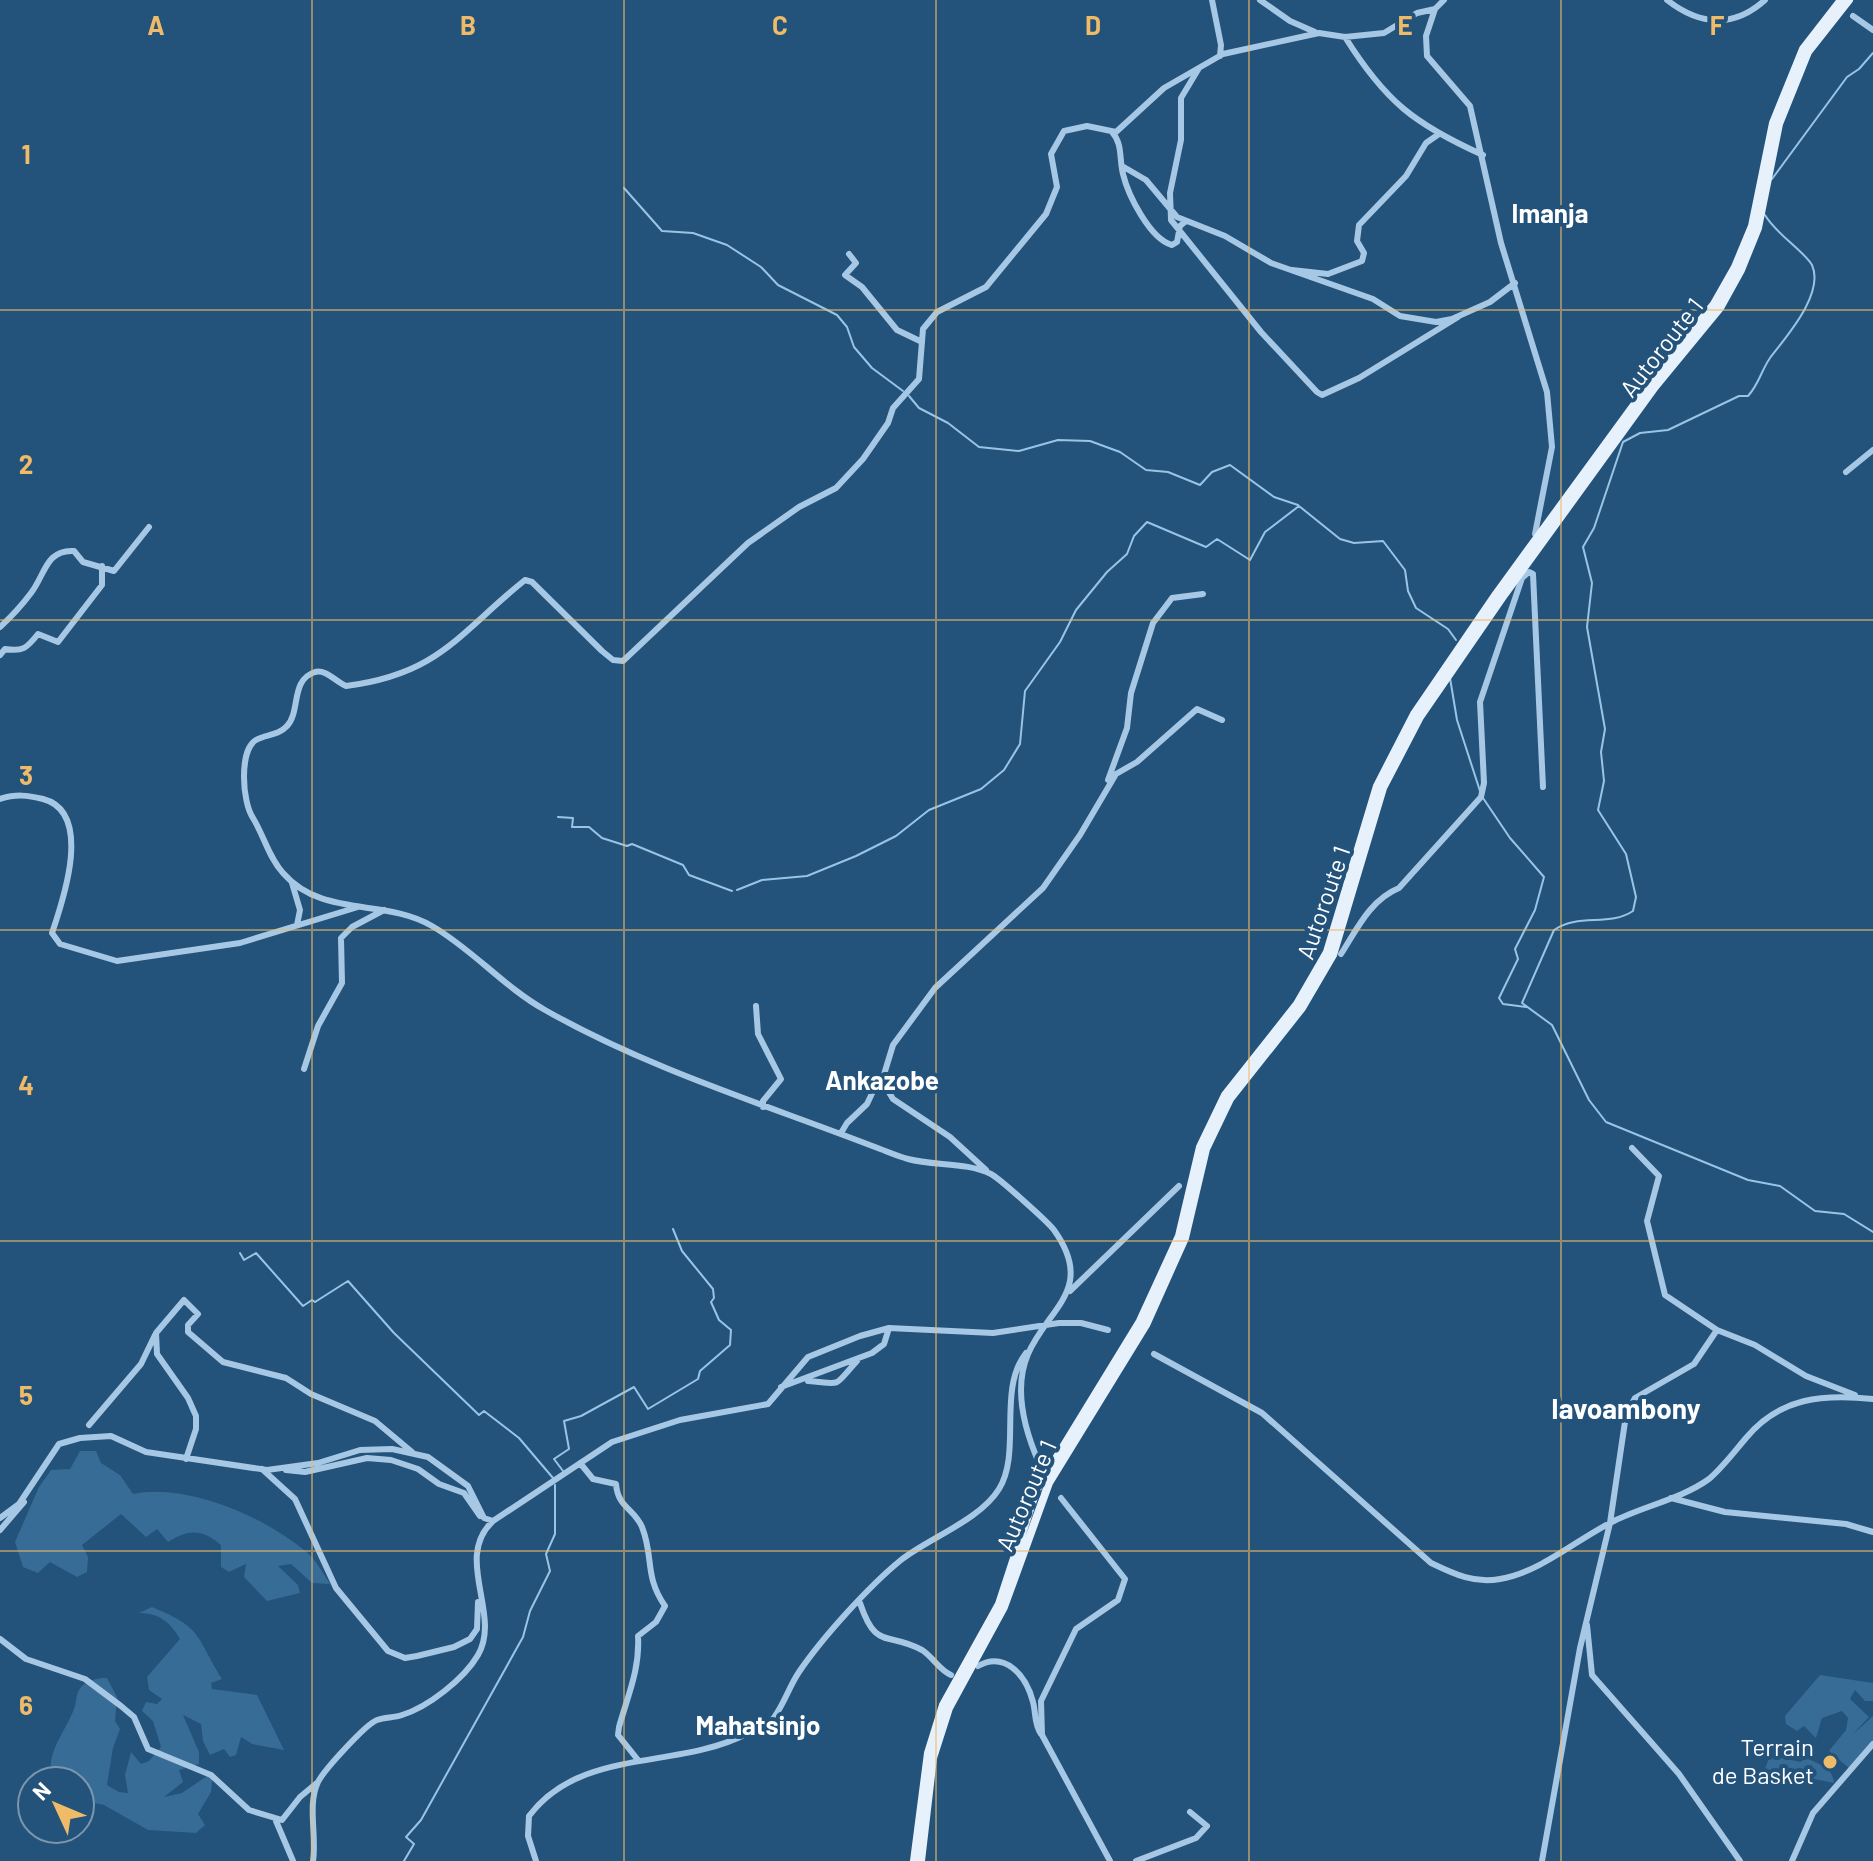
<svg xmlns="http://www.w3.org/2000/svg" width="1873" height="1861" font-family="Barlow,sans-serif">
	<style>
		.green { fill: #376c97 }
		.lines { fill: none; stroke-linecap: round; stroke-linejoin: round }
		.stream { stroke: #9ac4e5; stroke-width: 2 }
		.minor { stroke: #a6c8e4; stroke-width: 6 }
		.major { stroke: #e6f1fc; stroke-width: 8 }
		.grid { fill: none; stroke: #efbb69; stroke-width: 2; stroke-opacity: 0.55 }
		.poi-dot { fill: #efbb69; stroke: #23527a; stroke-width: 3 }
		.labels { text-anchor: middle; stroke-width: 8; stroke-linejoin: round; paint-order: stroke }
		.street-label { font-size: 24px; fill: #fff; stroke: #23527a }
		.poi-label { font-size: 24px; fill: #fff; stroke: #23527a; text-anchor: end }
		.neighbourhood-label { font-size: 26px; font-weight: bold; fill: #fff; stroke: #23527a }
		.quarter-label { font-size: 28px; font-weight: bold; fill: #fff; stroke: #23527a }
		.grid-label { font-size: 26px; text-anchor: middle; font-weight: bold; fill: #efbb69; stroke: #23527a; stroke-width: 8; stroke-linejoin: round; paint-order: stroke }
	</style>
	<rect width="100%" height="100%" fill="#23527a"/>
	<path class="green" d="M80 1451H96L101 1463 120 1475 133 1494C186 1483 263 1516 304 1550 315 1558 323 1573 330 1584L312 1583 291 1564 278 1566 298 1585 300 1593 267 1601 244 1577 246 1564 229 1572 221 1567V1545C202 1529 189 1529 168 1542L157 1529 146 1537 121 1514 82 1545 88 1557 87 1572 77 1577 50 1562 38 1573 23 1567 15 1542 39 1487 51 1470 70 1469Z
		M152 1607C203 1628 195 1635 222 1679L211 1683 212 1689 257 1695 284 1750 252 1744 241 1737 236 1755 230 1757 224 1749 210 1755 203 1741 201 1724 183 1715 199 1752V1764L179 1770 183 1782 164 1797 182 1793 213 1772 211 1792 198 1814 205 1825 196 1833 148 1830 104 1805 80 1800V1781H54C42 1757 66 1731 74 1709 76 1704 76 1695 79 1690 85 1680 97 1678 107 1678L117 1697 115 1721 120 1729 113 1748 107 1785 119 1792 128 1793 125 1775 131 1752 141 1764 149 1761 161 1747 153 1721 142 1711 146 1702 157 1704 162 1699 149 1690 147 1677 180 1639C170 1622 159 1613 139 1613Z
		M1820 1675 1873 1683V1701H1865L1855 1690 1850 1699 1869 1717 1852 1735 1873 1716V1743L1849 1768 1829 1751 1846 1730 1848 1718 1842 1711 1822 1718 1816 1738 1804 1726 1797 1731 1786 1724 1785 1716Z
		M1770 1755 1800 1762 1807 1758C1819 1765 1833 1767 1834 1783L1765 1769Z"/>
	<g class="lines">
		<path class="stream" d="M1772 179 1847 77 1859 69 1873 53
			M624 188 662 231 693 233 727 245 761 267 778 285 837 315 847 327 854 347 872 368 903 391
			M1765 215C1775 233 1805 252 1812 265 1825 294 1785 338 1770 358 1761 371 1759 384 1748 396H1739L1668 430 1640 433 1623 442 1594 528 1583 547 1592 583 1587 627 1605 729 1601 752 1604 781 1598 810 1626 854 1636 897 1633 911C1609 927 1579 913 1554 930L1522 1003 1552 1025 1589 1100 1606 1122 1748 1180 1780 1186 1815 1211 1844 1214 1873 1232
			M909 396 919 408 948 423 979 447 1019 451 1058 440 1090 441 1120 452 1146 470 1168 472 1200 485 1212 472 1230 465 1274 497 1298 505
			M1450 678 1457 720 1480 791
			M1483 798 1510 838 1544 877 1535 910 1515 949 1518 959 1499 998 1503 1004 1526 1007
			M558 817 573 818 572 827H589L602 838 627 846 632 844 683 865 689 875 732 891
			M737 890 762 880 807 876 856 856 896 836 929 810 981 789 1004 770 1020 744 1025 691 1060 642 1076 610 1107 572 1127 554 1134 536 1147 522 1206 547 1217 539 1250 560 1265 532 1299 506 1340 539 1354 543 1383 541 1405 570 1408 591 1416 608 1448 629 1456 640
			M240 1253 244 1260 256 1253 303 1306 312 1300 315 1302 348 1281 394 1333 479 1415 484 1411 519 1438 553 1478
			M563 1471 554 1459 569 1449 564 1421 581 1416 634 1387 648 1409 698 1379 700 1371 730 1345 731 1330 719 1320 711 1302 714 1298 713 1289 682 1251 673 1229
			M404 1861 414 1844 406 1837 421 1820 523 1637 530 1611 550 1571 546 1554 555 1534V1485"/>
		<path class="minor" d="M1212 0 1221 45 1220 56
			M1260 0 1290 21 1315 32
			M1444 0 1435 9 1426 36 1427 56 1470 106 1501 243 1547 392 1552 447 1535 534
			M1667 0C1700 26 1734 28 1765 0
			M1853 16 1873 30
			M1345 37C1385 101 1414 124 1483 155
			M1199 68 1181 98V140L1170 193 1171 220 1261 332 1317 392 1322 395 1359 378 1458 317
			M1112 132C1123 144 1119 159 1123 174 1128 195 1150 239 1172 245L1177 242 1180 226 1186 221
			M1122 166 1146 180 1177 217 1225 236 1271 263 1373 299 1400 316 1436 322 1452 319 1490 302 1515 283
			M849 254 856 263 845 275 862 287 897 330 922 342
			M1292 270 1328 274 1362 261 1364 253 1357 241 1359 225 1406 176 1426 143 1439 134
			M1846 472 1873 450
			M0 627C11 617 22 605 31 593 45 575 46 549 74 551L83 562 114 571 149 527
			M0 655 5 649C23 652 27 648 38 634L58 642 102 585V566
			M1108 780 1127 728 1131 693 1153 623 1172 598 1203 594
			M0 799C16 794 27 795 43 799 93 812 64 898 52 933L60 944 117 961 240 943 358 907
			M292 883 300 910 297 925
			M1341 954C1357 929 1370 900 1399 888L1481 797 1484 783 1480 702 1522 578 1529 572 1533 574 1543 787
			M756 1006 758 1034 781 1079 763 1101V1107
			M304 1069 318 1026 342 983 341 938 352 927 384 910
			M882 1081 893 1099 950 1137 986 1170
			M841 1133 847 1123 867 1104 876 1085 882 1081 893 1045 935 988 1043 888 1080 835 1116 774 1137 762 1197 709 1222 720
			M1632 1148 1659 1176 1647 1221 1665 1295 1717 1330
			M1070 1291 1179 1186
			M1154 1354 1262 1413 1431 1563C1454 1574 1474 1584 1500 1579 1541 1572 1577 1539 1614 1521 1644 1506 1681 1499 1709 1479 1723 1467 1734 1452 1746 1438 1780 1397 1823 1394 1873 1399
			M808 1381C844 1384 832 1388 857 1361
			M781 1387 872 1353 884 1344 889 1328
			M89 1425 141 1364 155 1335
			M186 1459 196 1429V1416L188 1398 157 1354 156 1333 184 1300 198 1314 188 1325V1332L223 1362 286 1378 311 1394 375 1421 412 1452
			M580 1463 593 1479 616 1484C618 1508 634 1508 642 1527 654 1557 644 1576 665 1606L656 1622 638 1636C640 1669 628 1695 619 1727L618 1735 638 1760
			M1039 1463C1025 1431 1013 1389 1028 1354 1048 1308 1096 1289 1054 1230 1048 1222 999 1178 991 1174 967 1162 934 1166 908 1159 897 1156 886 1151 875 1147 764 1104 649 1069 545 1010 504 987 472 949 432 926 384 898 322 918 283 873 269 858 264 836 253 818 242 802 239 750 256 740 266 734 278 736 287 726 301 711 290 680 315 672 326 669 336 682 346 686 439 674 458 634 525 580L532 582 602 651 613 660 623 661 748 543 799 507 836 488 863 459 888 423 893 408 919 379 923 329 937 312 986 287 1046 214 1057 187 1051 154 1064 131 1087 126 1116 132 1164 88 1223 54 1319 33 1345 37 1384 33 1417 13 1435 9
			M262 1469 295 1499 336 1588 388 1651 405 1658 417 1656 454 1647 470 1639 477 1629 478 1602
			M286 1470 305 1472 367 1458 391 1460 418 1469 439 1484 464 1493 480 1516
			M1061 1498 1125 1579 1118 1600 1076 1629 1041 1701 1042 1735 1110 1861
			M1671 1498 1725 1512 1846 1524 1873 1532
			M0 1518 19 1504 59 1444 80 1438 111 1436 146 1452 267 1470 318 1463 360 1450 392 1449 428 1457 468 1486 484 1518 493 1521 612 1442 680 1420 768 1404 808 1357 860 1336 889 1328 993 1333 1059 1323H1081L1108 1330
			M0 1530 24 1502
			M860 1603C876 1651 887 1631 922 1650 933 1657 939 1670 951 1675
			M1587 1625 1592 1675 1679 1774 1740 1861
			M0 1639 26 1659 85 1679 121 1706 134 1717 148 1749 211 1775 249 1810 282 1820 300 1797 318 1782
			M978 1666C1005 1651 1026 1675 1033 1702 1036 1713 1034 1724 1041 1734
			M276 1821 293 1861
			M313 1861C317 1836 307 1805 318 1782 324 1770 366 1724 377 1720 385 1717 394 1718 402 1715 428 1707 464 1679 478 1655 502 1614 453 1558 493 1521
			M536 1861 528 1836 529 1816C581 1747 677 1770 746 1734 753 1730 763 1730 768 1725 782 1711 788 1688 799 1672 822 1638 869 1586 901 1560 929 1538 980 1520 999 1489 1022 1452 997 1390 1026 1353
			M1136 1861 1196 1838 1207 1826 1190 1812
			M1542 1861 1580 1648 1610 1523 1626 1415 1635 1398 1694 1364 1717 1330 1755 1345 1806 1376 1855 1395
			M1792 1861 1813 1813 1873 1744"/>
		<path class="major" d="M914 1861 928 1753 943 1705 999 1604 1036 1491 1140 1321 1179 1236 1200 1147 1225 1095 1297 1004 1327 952 1377 786 1414 714 1496 594 1650 383 1714 304 1735 267 1752 226 1773 123 1803 49 1841 0
			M921 1861 933 1758 949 1708 1004 1607 1049 1483 1146 1325 1185 1238 1206 1149 1230 1099 1302 1008 1333 955 1383 788 1420 717 1502 598 1655 387 1720 308 1741 270 1758 228 1779 124 1808 52 1849 0"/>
	</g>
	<path class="grid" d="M312 0V1861M624 0V1861M936 0V1861M1249 0V1861M1561 0V1861M0 310H1873M0 620H1873M0 930H1873M0 1241H1873M0 1551H1873"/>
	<circle class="poi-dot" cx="1830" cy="1762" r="8"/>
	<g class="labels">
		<g class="street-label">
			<text transform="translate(1662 348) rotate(-52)" y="8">Autoroute 1</text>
			<text transform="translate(1324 903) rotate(-71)" y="8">Autoroute 1</text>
			<text transform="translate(1027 1496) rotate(-67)" y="8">Autoroute 1</text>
		</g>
		<g class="poi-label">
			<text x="1814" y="1756">Terrain<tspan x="1814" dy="28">de Basket</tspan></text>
		</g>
		<g class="neighbourhood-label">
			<text x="1550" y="223">Imanja</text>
			<text x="882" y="1090">Ankazobe</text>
			<text x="758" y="1735">Mahatsinjo</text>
		</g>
		<g class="quarter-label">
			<text x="1626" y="1419">Iavoambony</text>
		</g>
	</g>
	<g class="grid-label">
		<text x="156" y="35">A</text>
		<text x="468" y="35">B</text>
		<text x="780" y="35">C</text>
		<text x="1093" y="35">D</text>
		<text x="1405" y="35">E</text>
		<text x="1717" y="35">F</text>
		<text x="26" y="164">1</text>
		<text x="26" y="474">2</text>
		<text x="26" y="785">3</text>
		<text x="26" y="1095">4</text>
		<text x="26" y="1405">5</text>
		<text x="26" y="1715">6</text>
	</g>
	<g transform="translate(56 1805) rotate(314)"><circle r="38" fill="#23527a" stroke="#7b97af" stroke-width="2"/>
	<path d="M0-6L14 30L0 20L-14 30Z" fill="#efbb69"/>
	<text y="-12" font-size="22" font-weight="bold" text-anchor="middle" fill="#ffffff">N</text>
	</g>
</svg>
